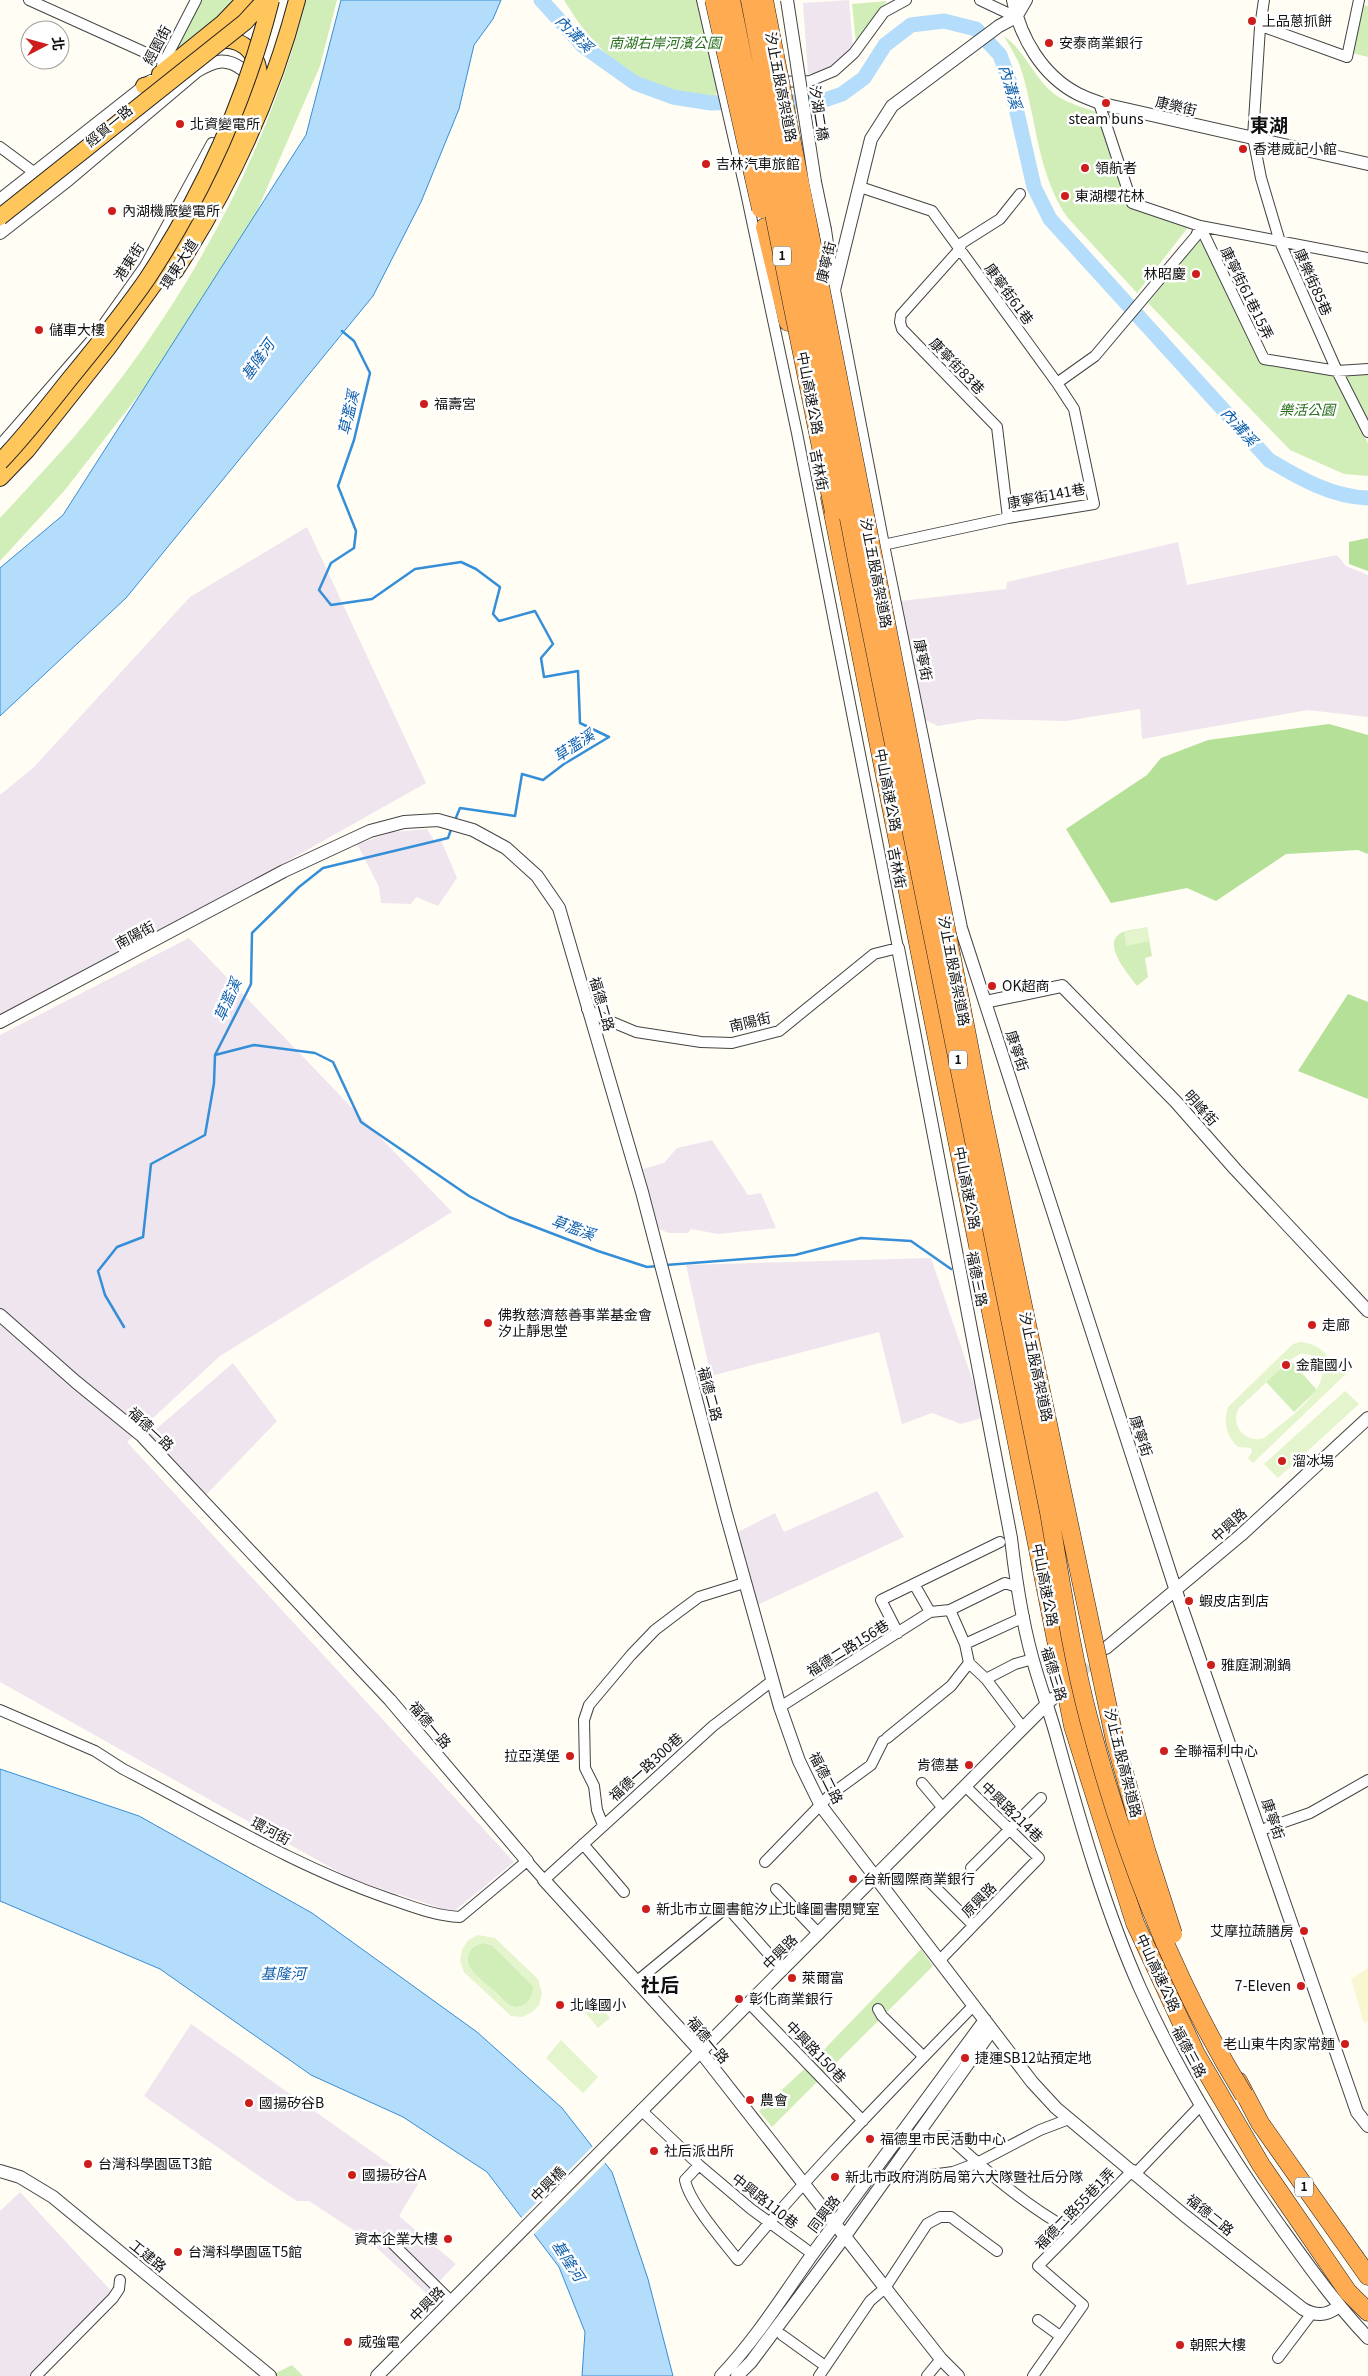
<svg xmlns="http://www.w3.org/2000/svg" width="1368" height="2376" font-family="Georgia,'Noto Sans TC',serif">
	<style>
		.industrial { fill: #efe5ef }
		.farmland { fill: #f8f7d1 }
		.green { fill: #d1eeb9 }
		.forest { fill: #b4e097 }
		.pitch { fill: #e4f4cc; fill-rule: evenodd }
		.water { fill: #b4dcfb; stroke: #358ed8 }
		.pier { fill: #fffdf4 }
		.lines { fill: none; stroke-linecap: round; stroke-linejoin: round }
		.stream { stroke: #358ed8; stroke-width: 2.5 }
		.river { stroke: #b4dcfb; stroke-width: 15 }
		.tertiary-tunnel { stroke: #dbd9d2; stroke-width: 12; stroke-dasharray: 12 6; stroke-linecap: butt }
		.minor-casing { stroke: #434343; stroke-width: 12 }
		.tertiary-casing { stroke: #434343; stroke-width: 14 }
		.trunk-casing { stroke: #212121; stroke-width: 18 }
		.motorway-casing { stroke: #212121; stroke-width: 19 }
		.minor { stroke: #fff; stroke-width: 10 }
		.tertiary { stroke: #fff; stroke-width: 12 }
		.trunk { stroke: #fec65b; stroke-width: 16 }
		.motorway { stroke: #feab52; stroke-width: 18 }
		.tertiary-bridge-casing { stroke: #434343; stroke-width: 14; stroke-linecap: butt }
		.trunk-bridge-casing { stroke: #212121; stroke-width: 18; stroke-linecap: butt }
		.motorway-bridge-casing { stroke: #212121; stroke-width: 19; stroke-linecap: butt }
		.tertiary-bridge { stroke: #fff; stroke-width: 12 }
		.trunk-bridge { stroke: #fec65b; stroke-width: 16 }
		.motorway-bridge { stroke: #feab52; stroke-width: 18 }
		.poi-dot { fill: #cd1e1c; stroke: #fff; stroke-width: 2 }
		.labels { text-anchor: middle; stroke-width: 5; stroke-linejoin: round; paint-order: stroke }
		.shield { fill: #fff; stroke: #585858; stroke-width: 1 }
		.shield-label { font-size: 12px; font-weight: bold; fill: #101010 }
		.poi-label { font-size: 14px; fill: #101010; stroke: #fff; text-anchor: start }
		.park-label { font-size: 14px; font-style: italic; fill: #276f1a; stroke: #fff }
		.street-label { font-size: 14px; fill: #101010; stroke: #fff }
		.water-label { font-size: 15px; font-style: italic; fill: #0e5fae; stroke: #fff }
		.district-label { font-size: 19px; font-weight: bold; fill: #101010; stroke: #fff }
	</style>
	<rect width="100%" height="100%" fill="#fffdf4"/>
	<path class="industrial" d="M849 0 853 48 835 65 825 71 808 74 803 3Z
		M307 527 426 783 179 922 0 1014V795L34 767 190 597Z
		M1178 542 1187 585 1337 555 1346 566 1368 575V717L1308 710 1142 739 1140 709 1066 721 979 719 938 726 923 719 900 601 1006 589 1007 582Z
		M427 829 435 842 441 840 457 878 438 906 416 897 411 904 381 903 379 887 357 844 393 832Z
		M189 938 452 1212 220 1356 127 1442 514 1862 453 1912 351 1879 0 1682V1035Z
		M712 1140 748 1195 761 1193 776 1228 718 1234 691 1229 688 1233H669L659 1229 643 1169 664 1163 677 1148Z
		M931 1258 985 1417 961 1424 932 1413 902 1424 879 1332 711 1376 686 1265Z
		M233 1363 277 1421 205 1496 148 1436Z
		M877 1491 904 1537 757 1605 736 1533 775 1513 784 1532Z
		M191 2024 418 2184 399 2216 456 2264 427 2294 367 2239 309 2201H297L272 2185 144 2096Z
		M20 2192 114 2294 32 2376H0V2211Z"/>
	<path class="farmland" d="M1368 1968V2021L1364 2023 1351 1979Z"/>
	<path class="green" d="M200 0H237L170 58Z
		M306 0H337L320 66 247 234 186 334 65 490 0 561V518C25 491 50 464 74 437 180 313 267 159 306 0Z
		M564 0H700L719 86 715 97C698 95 662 91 647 83 612 65 584 34 564 0Z
		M887 1 856 43 852 4Z
		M1363 5 1368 6V57L1352 53Z
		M1004 36C1025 51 1033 76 1053 93 1064 102 1082 107 1096 112L1129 207 1189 226 1137 293 1067 217C1036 171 1037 117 1020 66 1016 56 1009 45 1004 36Z
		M1201 239 1262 363 1333 375 1368 443V476L1344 474 1290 450 1148 303Z
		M1368 373V420L1345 375Z
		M1147 927 1152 956 1145 958 1148 977 1137 986C1129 975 1099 942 1123 932 1131 929 1140 929 1147 927Z
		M1290 1360 1317 1390 1294 1412 1266 1382Z
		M483 1943 492 1945 533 1986C534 1998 525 2011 511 2006 505 2003 499 1995 494 1991 483 1981 460 1967 470 1951 473 1946 478 1944 483 1943Z
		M921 1949 933 1966 772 2127 759 2111 813 2061Z
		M292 2365 303 2376H270Z"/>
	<path class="forest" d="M1368 538V571L1349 564V542Z
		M1329 724 1368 735V854L1358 850 1286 854 1216 901 1187 888 1111 903 1066 829 1147 775 1161 758 1208 740Z
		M1348 994 1368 1002V1099L1298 1071Z"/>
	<path class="pitch" d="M1147 927 1150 941 1126 946 1124 932Z
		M1300 1342C1318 1343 1333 1356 1333 1375L1346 1363 1351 1369 1253 1463 1248 1458 1252 1452 1251 1448 1238 1447C1226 1436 1223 1422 1228 1407L1293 1344ZM1300 1354C1309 1353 1316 1357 1320 1364 1334 1388 1281 1424 1264 1438 1246 1444 1229 1425 1239 1408L1290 1360Z
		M1345 1391 1359 1404 1278 1478 1264 1464Z
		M478 1935 495 1938 538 1979 542 1994 539 2005 532 2012 522 2017 511 2016 464 1972 460 1961 462 1950 468 1940ZM483 1943 492 1945 533 1986C534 1998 525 2011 511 2006 505 2003 499 1995 494 1991 483 1981 460 1967 470 1951 473 1946 478 1944 483 1943Z
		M591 1996 610 2018 598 2028 580 2006Z
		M561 2040 598 2077 583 2093 546 2058Z"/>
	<path class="water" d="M341 0H501L493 19 474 45 459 109 421 202 373 296 126 598 0 716V568L63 515 306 135Z
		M0 1769 139 1816 312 1913 477 2032 562 2108 612 2172 648 2279 673 2376H582L585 2332 559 2267 487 2172 403 2117 311 2075 160 1969 0 1901Z"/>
	<path class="pier" d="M594 2145 607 2161 532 2236 520 2219Z"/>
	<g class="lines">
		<path class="stream" d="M342 331 354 341 370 373 354 440 338 486 356 531 354 548 331 563 319 590 331 605 372 599 415 569 461 562 476 569 500 587 493 614 499 621 535 611 553 644 541 658 544 677 578 671 580 723 609 737 564 764 543 780 522 774 515 816 460 808 455 820
			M215 1055 254 1045 315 1053 333 1062 361 1122 469 1196 509 1217 598 1251 647 1267 658 1266
			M666 1265 795 1255 861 1238 911 1241 951 1269
			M124 1327 105 1295 98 1271 117 1247 143 1237 151 1164 205 1135 214 1083 215 1055 251 984 252 933 299 887 323 868 448 838 452 827"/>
		<path class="river" d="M541 0 583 46 635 83 673 97 711 103 741 102
			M774 102H819L842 94 864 78 885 45 911 25 944 21 976 29 1000 55 1011 86 1034 187 1050 219 1269 460C1299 478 1332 497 1368 498"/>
		<path class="tertiary-tunnel" d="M1053 1698 1101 1653"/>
		<defs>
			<path id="minor" d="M29 0 164 61
				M980 0 1016 17
				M1264 0 1260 27 1253 137 1261 178 1280 242 1337 371 1368 432
				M1260 27 1267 28 1347 57 1359 0
				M162 66 196 0
				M777 82 810 81 834 71 854 53 884 12 906 0
				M1099 103 1132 203 1200 226 1368 258
				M0 147 39 176
				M860 187 932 211 1057 383 1095 356 1196 236 1200 226
				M1200 226 1264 359 1337 371 1368 369
				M0 445 96 335 145 266 212 143
				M1008 518 997 427 902 329 900 322 901 315 959 250 962 243 1000 219 1020 194
				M883 545 1008 518 1094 504 1074 409 1057 383
				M587 1009 600 1017 636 1032 701 1042 732 1043 779 1031 874 954 898 948 797 433 745 188 702 0
				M914 1584 930 1612 950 1610 965 1644 969 1663
				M950 1610 1005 1583 1017 1587
				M898 1633 881 1600 1000 1542
				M965 1644 1024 1617
				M969 1663 986 1679 1015 1664 1033 1659
				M986 1679 1023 1728
				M780 1707 930 1612
				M0 1710 95 1751 123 1769C210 1814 296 1867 390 1899 413 1907 436 1916 460 1917L527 1861 544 1880 713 1726 772 1681
				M887 1738 951 1686 969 1663
				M922 1783 943 1808
				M603 1825 597 1810 594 1786 585 1768 584 1720 589 1705 631 1655 655 1630 680 1611 699 1597 744 1583
				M1261 1830 1310 1813 1368 1780
				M583 1844 624 1892
				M765 1862 830 1795 871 1765 883 1741
				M971 1868 1041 1798
				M926 1878 973 1925
				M776 1889 819 1934
				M939 1961 1039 1858 965 1786
				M636 1982 727 1907 783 1970
				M749 2003 863 2121
				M878 2009 882 2016 924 2057
				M641 2110 699 2165 751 2209 807 2250
				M948 2136C986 2171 1026 2206 1072 2231
				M699 2165 685 2180C689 2202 723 2241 738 2260 811 2171 894 2088 974 2005
				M1136 2173 1201 2105
				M916 2177 953 2172 977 2163 1040 2130 1069 2119
				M387 2238 451 2301
				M1038 2320 1060 2336
				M782 2335 821 2363
				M1278 2358 1312 2313
				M36 2376 113 2298 119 2289 120 2280
				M819 2376 870 2301 885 2288 927 2224 940 2217H951L997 2251
				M927 2376 941 2359
				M1033 2376 1083 2305 1038 2266 1133 2170"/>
			<path id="tertiary" d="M1013 0C1020 38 1043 76 1078 94 1086 98 1095 101 1103 104L1368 164
				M1026 0 1016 17 999 26 892 106 871 139 834 290 883 545 961 928 1176 1591 1357 2112 1368 2126
				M0 200 151 81
				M825 230 833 284
				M0 233 68 180 197 71C214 61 225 57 242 69
				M898 948 1011 1538C1016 1583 1023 1630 1037 1674 1044 1697 1052 1719 1058 1742 1081 1825 1105 1909 1140 1988 1178 2072 1226 2151 1280 2226 1308 2265 1335 2303 1368 2338
				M985 1002 1062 986 1176 1102 1235 1169 1368 1311
				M0 1022 284 871 370 831 404 822 438 820 473 830 506 848 537 876 559 908 642 1192 726 1514 780 1707 799 1761 821 1806 1032 2082 1056 2108 1184 2215 1303 2309C1316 2316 1326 2316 1338 2307
				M0 1315 76 1382 141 1435 390 1700 527 1861
				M1106 1648 1241 1535 1368 1418
				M544 1880 700 2051 904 2312 941 2359 958 2376
				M0 2171 20 2177 53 2197 270 2376
				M377 2376 1052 1699
				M721 2376C757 2338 784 2294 814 2252 871 2175 928 2098 985 2020
				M737 2376 751 2362 845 2236 992 2030"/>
			<path id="trunk" d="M160 74 223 23 245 0
				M144 86 159 82 172 72
				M175 271C229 188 272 96 297 0
				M0 478 27 450 107 349 159 277 187 231 258 89C264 60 246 34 214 41"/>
			<path id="motorway" d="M765 227 788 322
				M830 498 1073 1726 1135 1923 1196 2054 1261 2165 1348 2292 1368 2312
				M1238 2081 1260 2123 1368 2276"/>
		</defs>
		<use href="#minor" class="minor-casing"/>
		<use href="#tertiary" class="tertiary-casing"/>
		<use href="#trunk" class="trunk-casing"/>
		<use href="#motorway" class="motorway-casing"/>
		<use href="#minor" class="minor"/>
		<use href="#tertiary" class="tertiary"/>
		<use href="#trunk" class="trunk"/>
		<use href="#motorway" class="motorway"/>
		<defs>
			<path id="tertiary-bridge" d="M787 0 815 182 825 230"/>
			<path id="trunk-bridge" d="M0 217 245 22 265 0
				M0 462C24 437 46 409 68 381 95 348 123 314 147 279 203 194 246 99 271 0"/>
			<path id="motorway-bridge" d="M714 0 761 209
				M731 0 834 512
				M750 0 859 571 1049 1512C1061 1582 1071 1652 1089 1720 1123 1851 1173 1980 1244 2095
				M764 0 982 1112 1115 1741 1147 1853 1173 1934"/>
		</defs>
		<use href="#tertiary-bridge" class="tertiary-bridge-casing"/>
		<use href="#trunk-bridge" class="trunk-bridge-casing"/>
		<use href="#motorway-bridge" class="motorway-bridge-casing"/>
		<use href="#tertiary-bridge" class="tertiary-bridge"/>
		<use href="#trunk-bridge" class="trunk-bridge"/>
		<use href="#motorway-bridge" class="motorway-bridge"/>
	</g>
	<g class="poi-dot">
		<circle cx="1252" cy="21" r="5"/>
		<circle cx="1049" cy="43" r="5"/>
		<circle cx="1106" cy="103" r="5"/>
		<circle cx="180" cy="124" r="5"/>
		<circle cx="1243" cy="149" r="5"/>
		<circle cx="706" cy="164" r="5"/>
		<circle cx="1085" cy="168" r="5"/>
		<circle cx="1065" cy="196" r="5"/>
		<circle cx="112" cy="211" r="5"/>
		<circle cx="1196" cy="274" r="5"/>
		<circle cx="39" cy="330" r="5"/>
		<circle cx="424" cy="404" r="5"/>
		<circle cx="992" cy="986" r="5"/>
		<circle cx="488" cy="1323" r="5"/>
		<circle cx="1312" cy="1325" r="5"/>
		<circle cx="1286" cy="1365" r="5"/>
		<circle cx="1282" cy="1461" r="5"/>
		<circle cx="1189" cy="1601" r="5"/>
		<circle cx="1211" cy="1665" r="5"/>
		<circle cx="1164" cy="1751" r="5"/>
		<circle cx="570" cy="1756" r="5"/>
		<circle cx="969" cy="1765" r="5"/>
		<circle cx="853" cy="1879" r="5"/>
		<circle cx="646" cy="1909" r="5"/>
		<circle cx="1304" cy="1931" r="5"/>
		<circle cx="792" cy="1978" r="5"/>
		<circle cx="1301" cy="1986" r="5"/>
		<circle cx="739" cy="1999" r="5"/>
		<circle cx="560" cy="2005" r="5"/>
		<circle cx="1345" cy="2044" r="5"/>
		<circle cx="965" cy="2058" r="5"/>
		<circle cx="750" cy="2100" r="5"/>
		<circle cx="249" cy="2103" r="5"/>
		<circle cx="870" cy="2139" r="5"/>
		<circle cx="654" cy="2151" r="5"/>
		<circle cx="88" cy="2164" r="5"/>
		<circle cx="352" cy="2175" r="5"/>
		<circle cx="835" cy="2177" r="5"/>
		<circle cx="448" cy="2239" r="5"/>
		<circle cx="178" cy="2252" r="5"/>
		<circle cx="348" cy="2342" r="5"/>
		<circle cx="1180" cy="2345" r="5"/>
	</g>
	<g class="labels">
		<g class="shield">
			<rect x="773" y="246.5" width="18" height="19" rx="4"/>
			<rect x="949" y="1050.5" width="18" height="19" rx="4"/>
			<rect x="1295" y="2177.5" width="18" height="19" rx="4"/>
		</g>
		<g class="shield-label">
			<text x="782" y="260">1</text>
			<text x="958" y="1064">1</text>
			<text x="1304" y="2191">1</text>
		</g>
		<g class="poi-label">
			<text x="1262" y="26">上品蔥抓餅</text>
			<text x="1059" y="48">安泰商業銀行</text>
			<text x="1106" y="124" text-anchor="middle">steam buns</text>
			<text x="190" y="129">北資變電所</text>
			<text x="1253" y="154">香港威記小館</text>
			<text x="716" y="169">吉林汽車旅館</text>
			<text x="1095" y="173">領航者</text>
			<text x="1075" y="201">東湖櫻花林</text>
			<text x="122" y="216">內湖機廠變電所</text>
			<text x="1186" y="279" text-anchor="end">林昭慶</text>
			<text x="49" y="335">儲車大樓</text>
			<text x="434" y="409">福壽宮</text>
			<text x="1002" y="991">OK超商</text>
			<text x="498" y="1320">佛教慈濟慈善事業基金會<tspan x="498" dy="16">汐止靜思堂</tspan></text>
			<text x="1322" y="1330">走廊</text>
			<text x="1296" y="1370">金龍國小</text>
			<text x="1292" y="1466">溜冰場</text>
			<text x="1199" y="1606">蝦皮店到店</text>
			<text x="1221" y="1670">雅庭涮涮鍋</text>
			<text x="1174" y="1756">全聯福利中心</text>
			<text x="560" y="1761" text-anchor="end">拉亞漢堡</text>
			<text x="959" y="1770" text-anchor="end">肯德基</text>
			<text x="863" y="1884">台新國際商業銀行</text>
			<text x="656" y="1914">新北市立圖書館汐止北峰圖書閱覽室</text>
			<text x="1294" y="1936" text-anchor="end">艾摩拉蔬膳房</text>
			<text x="802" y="1983">萊爾富</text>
			<text x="1291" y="1991" text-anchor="end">7-Eleven</text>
			<text x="749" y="2004">彰化商業銀行</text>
			<text x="570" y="2010">北峰國小</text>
			<text x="1335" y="2049" text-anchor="end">老山東牛肉家常麵</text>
			<text x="975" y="2063">捷運SB12站預定地</text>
			<text x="760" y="2105">農會</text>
			<text x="259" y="2108">國揚矽谷B</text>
			<text x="880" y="2144">福德里市民活動中心</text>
			<text x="664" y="2156">社后派出所</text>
			<text x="98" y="2169">台灣科學園區T3館</text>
			<text x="362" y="2180">國揚矽谷A</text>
			<text x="845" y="2182">新北市政府消防局第六大隊暨社后分隊</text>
			<text x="438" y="2244" text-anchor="end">資本企業大樓</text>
			<text x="188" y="2257">台灣科學園區T5館</text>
			<text x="358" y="2347">威強電</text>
			<text x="1190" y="2350">朝熙大樓</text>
		</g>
		<g class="park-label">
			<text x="665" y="48">南湖右岸河濱公園</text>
			<text x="1307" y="415">樂活公園</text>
		</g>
		<g class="street-label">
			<text transform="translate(157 45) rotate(-62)" y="5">經園街</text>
			<text transform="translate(781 87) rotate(79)" y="5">汐止五股高架道路</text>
			<text transform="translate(1176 106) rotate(13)" y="5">康樂街</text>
			<text transform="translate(819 113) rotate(81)" y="5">汐湖二橋</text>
			<text transform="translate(109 126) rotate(-40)" y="5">經貿一路</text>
			<text transform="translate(129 262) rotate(-57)" y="5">港東街</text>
			<text transform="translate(826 262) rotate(-77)" y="5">康寧街</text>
			<text transform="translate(179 264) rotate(-57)" y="5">環東大道</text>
			<text transform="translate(1313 282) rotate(66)" y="5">康樂街85巷</text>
			<text transform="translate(1247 293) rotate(64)" y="5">康寧街61巷15弄</text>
			<text transform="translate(1009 294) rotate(54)" y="5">康寧街61巷</text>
			<text transform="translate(957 366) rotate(46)" y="5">康寧街83巷</text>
			<text transform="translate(810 393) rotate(79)" y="5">中山高速公路</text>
			<text transform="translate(819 470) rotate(79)" y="5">吉林街</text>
			<text transform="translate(1046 496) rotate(-11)" y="5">康寧街141巷</text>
			<text transform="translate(876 573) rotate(79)" y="5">汐止五股高架道路</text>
			<text transform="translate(923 660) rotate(79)" y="5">康寧街</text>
			<text transform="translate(888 790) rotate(79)" y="5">中山高速公路</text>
			<text transform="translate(897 868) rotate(79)" y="5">吉林街</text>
			<text transform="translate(135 935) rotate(-28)" y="5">南陽街</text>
			<text transform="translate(954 971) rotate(79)" y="5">汐止五股高架道路</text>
			<text transform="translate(602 1004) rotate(74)" y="5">福德二路</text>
			<text transform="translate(750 1022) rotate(-13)" y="5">南陽街</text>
			<text transform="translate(1017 1051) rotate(72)" y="5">康寧街</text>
			<text transform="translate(1201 1108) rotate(48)" y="5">明峰街</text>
			<text transform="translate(967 1188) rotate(79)" y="5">中山高速公路</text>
			<text transform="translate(977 1279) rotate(79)" y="5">福德三路</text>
			<text transform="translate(1036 1367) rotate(78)" y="5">汐止五股高架道路</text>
			<text transform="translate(710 1394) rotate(75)" y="5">福德二路</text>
			<text transform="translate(151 1429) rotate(43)" y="5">福德一路</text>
			<text transform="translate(1141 1436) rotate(72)" y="5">康寧街</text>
			<text transform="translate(1229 1525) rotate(-42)" y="5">中興路</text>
			<text transform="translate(1045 1585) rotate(79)" y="5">中山高速公路</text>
			<text transform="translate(848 1648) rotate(-32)" y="5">福德二路156巷</text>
			<text transform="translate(1054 1674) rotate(73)" y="5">福德三路</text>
			<text transform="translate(430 1725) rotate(50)" y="5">福德一路</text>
			<text transform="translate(1123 1763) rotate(76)" y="5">汐止五股高架道路</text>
			<text transform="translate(646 1767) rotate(-42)" y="5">福德一路300巷</text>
			<text transform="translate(826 1778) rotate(63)" y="5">福德二路</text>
			<text transform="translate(1012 1812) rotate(44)" y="5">中興路214巷</text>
			<text transform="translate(1273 1819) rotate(71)" y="5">康寧街</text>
			<text transform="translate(271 1831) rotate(28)" y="5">環河街</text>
			<text transform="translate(979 1900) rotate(-46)" y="5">原興路</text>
			<text transform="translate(780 1952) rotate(-45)" y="5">中興路</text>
			<text transform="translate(1158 1973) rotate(65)" y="5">中山高速公路</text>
			<text transform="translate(708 2040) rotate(50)" y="5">福德一路</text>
			<text transform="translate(816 2052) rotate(46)" y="5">中興路150巷</text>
			<text transform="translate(1189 2052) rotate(62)" y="5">福德三路</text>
			<text transform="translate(548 2184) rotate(-45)" y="5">中興橋</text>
			<text transform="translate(765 2201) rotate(38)" y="5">中興路110巷</text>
			<text transform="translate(1075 2209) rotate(-46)" y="5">福德二路55巷1弄</text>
			<text transform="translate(824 2214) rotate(-53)" y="5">同興路</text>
			<text transform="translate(1210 2215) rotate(39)" y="5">福德二路</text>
			<text transform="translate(148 2256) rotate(39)" y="5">工建路</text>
			<text transform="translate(427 2304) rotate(-45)" y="5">中興路</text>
		</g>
		<g class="water-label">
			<text transform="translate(574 34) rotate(45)" y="5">內溝溪</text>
			<text transform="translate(1010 87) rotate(74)" y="5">內溝溪</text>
			<text transform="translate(258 360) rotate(-55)" y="5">基隆河</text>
			<text transform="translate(349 413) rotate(-77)" y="5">草濫溪</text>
			<text transform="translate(1239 427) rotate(48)" y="5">內溝溪</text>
			<text transform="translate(574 746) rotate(-33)" y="5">草濫溪</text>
			<text transform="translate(228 1000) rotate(-66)" y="5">草濫溪</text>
			<text transform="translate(573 1228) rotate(20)" y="5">草濫溪</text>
			<text x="283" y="1979">基隆河</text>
			<text transform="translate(568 2261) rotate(57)" y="5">基隆河</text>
		</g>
		<g class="district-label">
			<text x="1269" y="132">東湖</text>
			<text x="660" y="1992">社后</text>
		</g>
	</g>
	<g transform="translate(45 45) rotate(84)"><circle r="24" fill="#ffffff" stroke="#9f9f9f"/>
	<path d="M0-4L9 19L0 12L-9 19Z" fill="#cd1e1c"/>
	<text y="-8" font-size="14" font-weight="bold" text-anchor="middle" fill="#101010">北</text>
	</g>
</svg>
